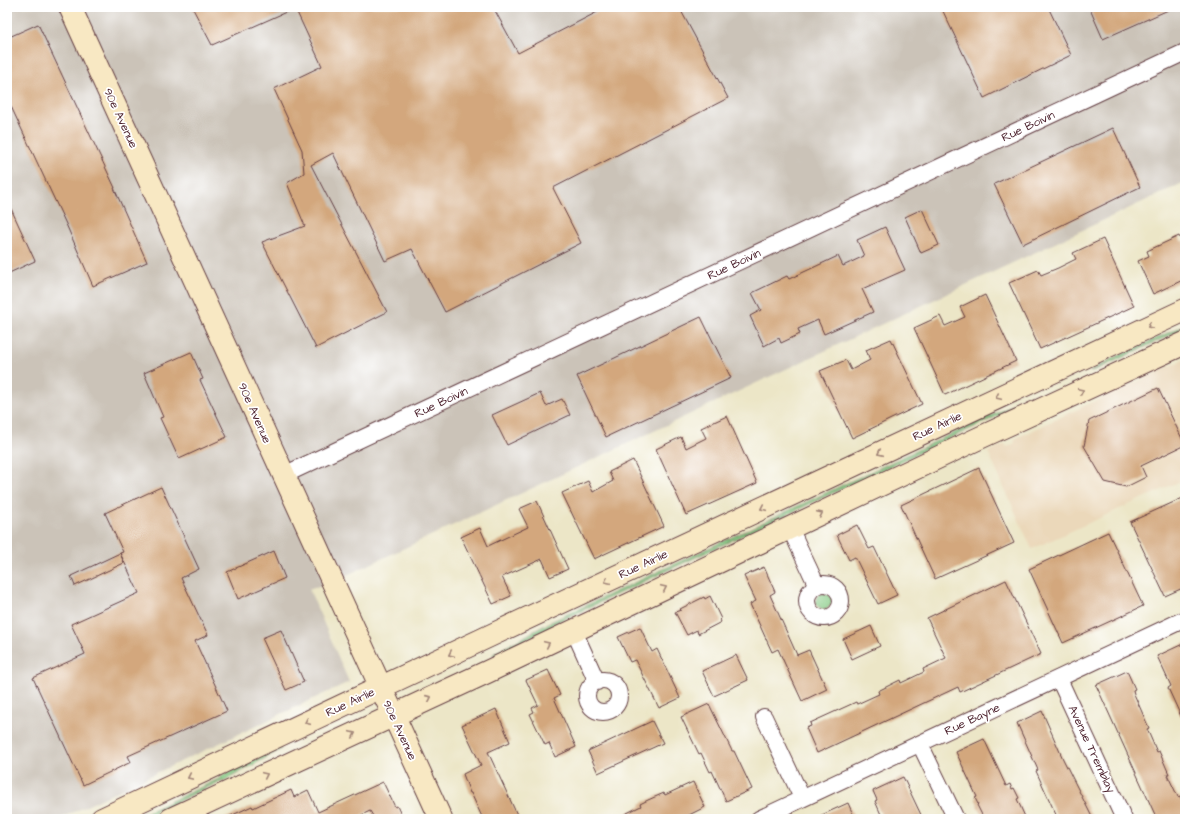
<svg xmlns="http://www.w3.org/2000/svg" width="1192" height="826" font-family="'Architects Daughter',sans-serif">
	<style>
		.built { fill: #ebd8ba }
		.industrial { fill: #cbc3b8 }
		.green { fill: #87cb85; stroke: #687558 }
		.building { fill: #d3a77d }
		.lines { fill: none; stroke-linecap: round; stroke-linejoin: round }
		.street-casing { stroke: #623d42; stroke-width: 18 }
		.secondary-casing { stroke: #623d42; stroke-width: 24 }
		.street { stroke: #fff; stroke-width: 16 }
		.secondary { stroke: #f8e8c3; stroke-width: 22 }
		.oneway { stroke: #a18477 }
		.labels { text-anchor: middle; stroke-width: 3.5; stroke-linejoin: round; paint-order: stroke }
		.street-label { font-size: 12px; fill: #4a1f2b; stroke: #fff }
	</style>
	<rect width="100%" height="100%" fill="#fff"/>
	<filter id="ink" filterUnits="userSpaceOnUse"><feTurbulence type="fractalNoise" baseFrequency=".025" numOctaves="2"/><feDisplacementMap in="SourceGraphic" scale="8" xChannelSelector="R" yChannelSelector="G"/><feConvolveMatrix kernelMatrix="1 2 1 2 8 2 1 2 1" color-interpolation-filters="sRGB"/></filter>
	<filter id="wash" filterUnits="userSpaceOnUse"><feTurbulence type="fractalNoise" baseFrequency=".012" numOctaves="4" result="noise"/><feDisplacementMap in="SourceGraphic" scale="16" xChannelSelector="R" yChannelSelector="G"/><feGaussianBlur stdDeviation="0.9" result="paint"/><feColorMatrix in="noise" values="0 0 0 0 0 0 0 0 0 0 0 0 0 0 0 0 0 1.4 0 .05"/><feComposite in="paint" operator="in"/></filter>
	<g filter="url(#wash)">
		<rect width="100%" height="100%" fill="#ece6c7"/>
		<path class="built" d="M1185 359V479L1032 549 988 452 1005 444 1007 447 1015 443 1014 439Z"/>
		<path class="industrial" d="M7 7H1185V182L332 582 309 589 349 682 59 819H7Z"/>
		<path class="green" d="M1185 325V328L1091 372 1090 371 1114 358Z
			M1022 401 1023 404 553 624V626L494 656 493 654 551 622Z
			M816 601a8 8 0 1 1 16 0a8 8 0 1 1-16 0Z
			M280 747 281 749 224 781 223 780 140 819H133L221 778V776Z"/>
		<g id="blocks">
			<path class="building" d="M192 7H493L518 53 607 7H679L728 98 553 188 581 243 445 312 412 249 385 261 333 153 311 165 387 312 316 348 262 242 305 226 287 183 304 173 302 150 274 89 322 66 295 8 212 45Z
				M941 7H1048L1071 55 984 98Z
				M1089 7H1175L1103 39Z
				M38 24 115 188H114L147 262 93 286 66 224 7 98V38Z
				M1113 128 1140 187 1023 244 994 184Z
				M7 200 35 261 7 274Z
				M922 209 939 245 921 253 905 217Z
				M885 227 905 270 862 289 873 312 824 334 818 320 798 329 800 334 781 343 779 338 764 346 750 316 761 310 752 293 787 276 789 279 838 256 843 266 864 256 857 240Z
				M1179 236 1182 242 1185 240V279L1153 294 1138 261 1149 256 1147 251Z
				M1103 239 1134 306 1040 349 1009 283 1038 270 1041 275 1058 268 1076 259 1073 253Z
				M985 295 1016 361 945 395 914 328 940 316 945 326 965 317 960 307Z
				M701 317 731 378 606 437 577 376Z
				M891 339 922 404 852 438 820 371 846 360 851 370 870 360 866 350Z
				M191 352 203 379 200 380 227 437 179 459 160 418 163 417 144 373Z
				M1158 388 1185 445 1141 466 1146 477 1126 487 1105 482 1084 446 1089 421Z
				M540 393 546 406 562 399 570 415 507 445 492 415Z
				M727 416 757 483 686 515 656 449 681 437 686 448 706 438 701 428Z
				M633 460 664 526 594 559 562 493 588 481 593 492 613 481 609 472Z
				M979 468 1014 543 935 579 901 505Z
				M161 487 199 569 181 578 208 635 195 641 227 711 128 756 131 762 83 785 33 678 85 654 71 624 139 593 120 553 123 552 105 513Z
				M1185 497V587L1165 596 1130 522Z
				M537 501 568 569 550 577 542 559 502 577 511 596 493 604 461 537 480 528 488 546 528 527 519 509Z
				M857 525 869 549 874 547 897 595 878 604 855 557 849 560 837 535Z
				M1108 532 1143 606 1063 643 1029 569Z
				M274 551 285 578 238 599 227 572Z
				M120 553 124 563 75 586 71 576Z
				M764 567 775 592 770 595 797 655 809 650 826 687 827 689 802 701 778 649 772 652 750 604 756 601 744 576Z
				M1006 580 1041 654 960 692 958 687 817 753 806 728 811 726 810 723 856 702 857 704 879 694 878 691 900 680 901 683 924 672 923 669 946 658 927 618Z
				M710 596 721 619 720 620 721 622 698 634 697 630 687 635 675 612 681 610 680 609 704 597 705 599Z
				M871 626 880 646 852 659 843 639Z
				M640 627 652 652 657 649 680 698 659 708 635 660 630 662 618 637Z
				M281 630 304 682 286 690 262 638Z
				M1185 643V725L1168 688 1171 686 1157 656Z
				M736 655 748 680 714 696 702 671Z
				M548 670 560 695 554 698 576 747 555 757 549 743 545 745 530 714 534 712 532 708 538 705 526 680Z
				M1127 671 1135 689 1133 690 1134 694 1149 728 1147 729 1157 752 1159 751 1169 774H1167L1178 797 1180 796 1185 807V819H1157L1096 685Z
				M709 704 732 751H734L752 789 726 801 712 771 710 772 701 753 699 754 681 717Z
				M496 709 510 742 488 752 519 819H483L471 793H470L463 774 481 765 462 725Z
				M1042 711 1063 759 1093 819H1058L1052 806 1036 771 1038 770 1017 723Z
				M652 721 663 743 598 773 588 751Z
				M984 739 1006 786 1010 784 1012 789 1014 788 1019 798 1017 799 1026 819H984L977 805 978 804 975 798 977 797 956 752Z
				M903 777 923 819H883L875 801 877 800 873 791Z
				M383 782 395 807 397 806 403 819H367L373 816 370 811 353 819H224L252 806 253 808 291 790 294 797 308 790 318 812Z
				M693 782 705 807 681 819H615L641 806 640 804 648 800 664 793 665 795Z
				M848 803 855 819H813Z"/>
		</g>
	</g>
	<g filter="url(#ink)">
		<use href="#blocks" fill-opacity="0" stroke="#623d42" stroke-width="1"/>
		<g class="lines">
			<defs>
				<path id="street" d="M284 475 1185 52
					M790 528 817 586
					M807 601a17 17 0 1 1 34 0a17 17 0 1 1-34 0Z
					M574 631 597 682
					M1059 679 1124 819
					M587 696a16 16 0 1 1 32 0a16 16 0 1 1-32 0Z
					M764 717 802 798
					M920 744 956 819
					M759 819 1185 619"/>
				<path id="secondary" d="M70 7 441 819
					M102 819 498 632 1185 310
					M171 819 487 672 975 440 1185 343"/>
			</defs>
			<use href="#street" class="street-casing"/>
			<use href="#secondary" class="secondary-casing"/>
			<use href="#street" class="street"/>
			<use href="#secondary" class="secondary"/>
		</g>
		<defs><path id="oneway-chevron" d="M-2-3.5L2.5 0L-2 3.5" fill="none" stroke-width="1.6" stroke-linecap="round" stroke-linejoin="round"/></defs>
		<g class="oneway">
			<use href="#oneway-chevron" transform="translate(1150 326) rotate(155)"/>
			<use href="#oneway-chevron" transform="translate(1081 391) rotate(-25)"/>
			<use href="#oneway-chevron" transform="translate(998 397) rotate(155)"/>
			<use href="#oneway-chevron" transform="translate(880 453) rotate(155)"/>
			<use href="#oneway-chevron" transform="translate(763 508) rotate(155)"/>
			<use href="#oneway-chevron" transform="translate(820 514) rotate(-25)"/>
			<use href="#oneway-chevron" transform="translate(607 581) rotate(155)"/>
			<use href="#oneway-chevron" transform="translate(664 588) rotate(-25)"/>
			<use href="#oneway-chevron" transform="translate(547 644) rotate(-25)"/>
			<use href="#oneway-chevron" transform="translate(451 654) rotate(155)"/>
			<use href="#oneway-chevron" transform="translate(429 698) rotate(-24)"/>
			<use href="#oneway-chevron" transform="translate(307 722) rotate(155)"/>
			<use href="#oneway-chevron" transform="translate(353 734) rotate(-25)"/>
			<use href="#oneway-chevron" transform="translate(265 775) rotate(-25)"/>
			<use href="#oneway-chevron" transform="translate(190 777) rotate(155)"/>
		</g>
	</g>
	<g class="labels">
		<g class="street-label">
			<text transform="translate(121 118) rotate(65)" y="4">90e Avenue</text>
			<text transform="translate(1028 126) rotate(-25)" y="4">Rue Boivin</text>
			<text transform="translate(734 264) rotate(-25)" y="4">Rue Boivin</text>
			<text transform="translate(441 402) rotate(-25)" y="4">Rue Boivin</text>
			<text transform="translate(255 413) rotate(66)" y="4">90e Avenue</text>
			<text transform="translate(937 426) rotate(-25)" y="4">Rue Airlie</text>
			<text transform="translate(643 564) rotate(-25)" y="4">Rue Airlie</text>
			<text transform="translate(350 702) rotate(-25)" y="4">Rue Airlie</text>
			<text transform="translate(972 719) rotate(-25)" y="4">Rue Bayne</text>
			<text transform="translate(400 730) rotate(65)" y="4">90e Avenue</text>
			<text transform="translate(1092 749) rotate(65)" y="4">Avenue Tremblay</text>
		</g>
	</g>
	<rect width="1192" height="826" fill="none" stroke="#fff" stroke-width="24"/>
</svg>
